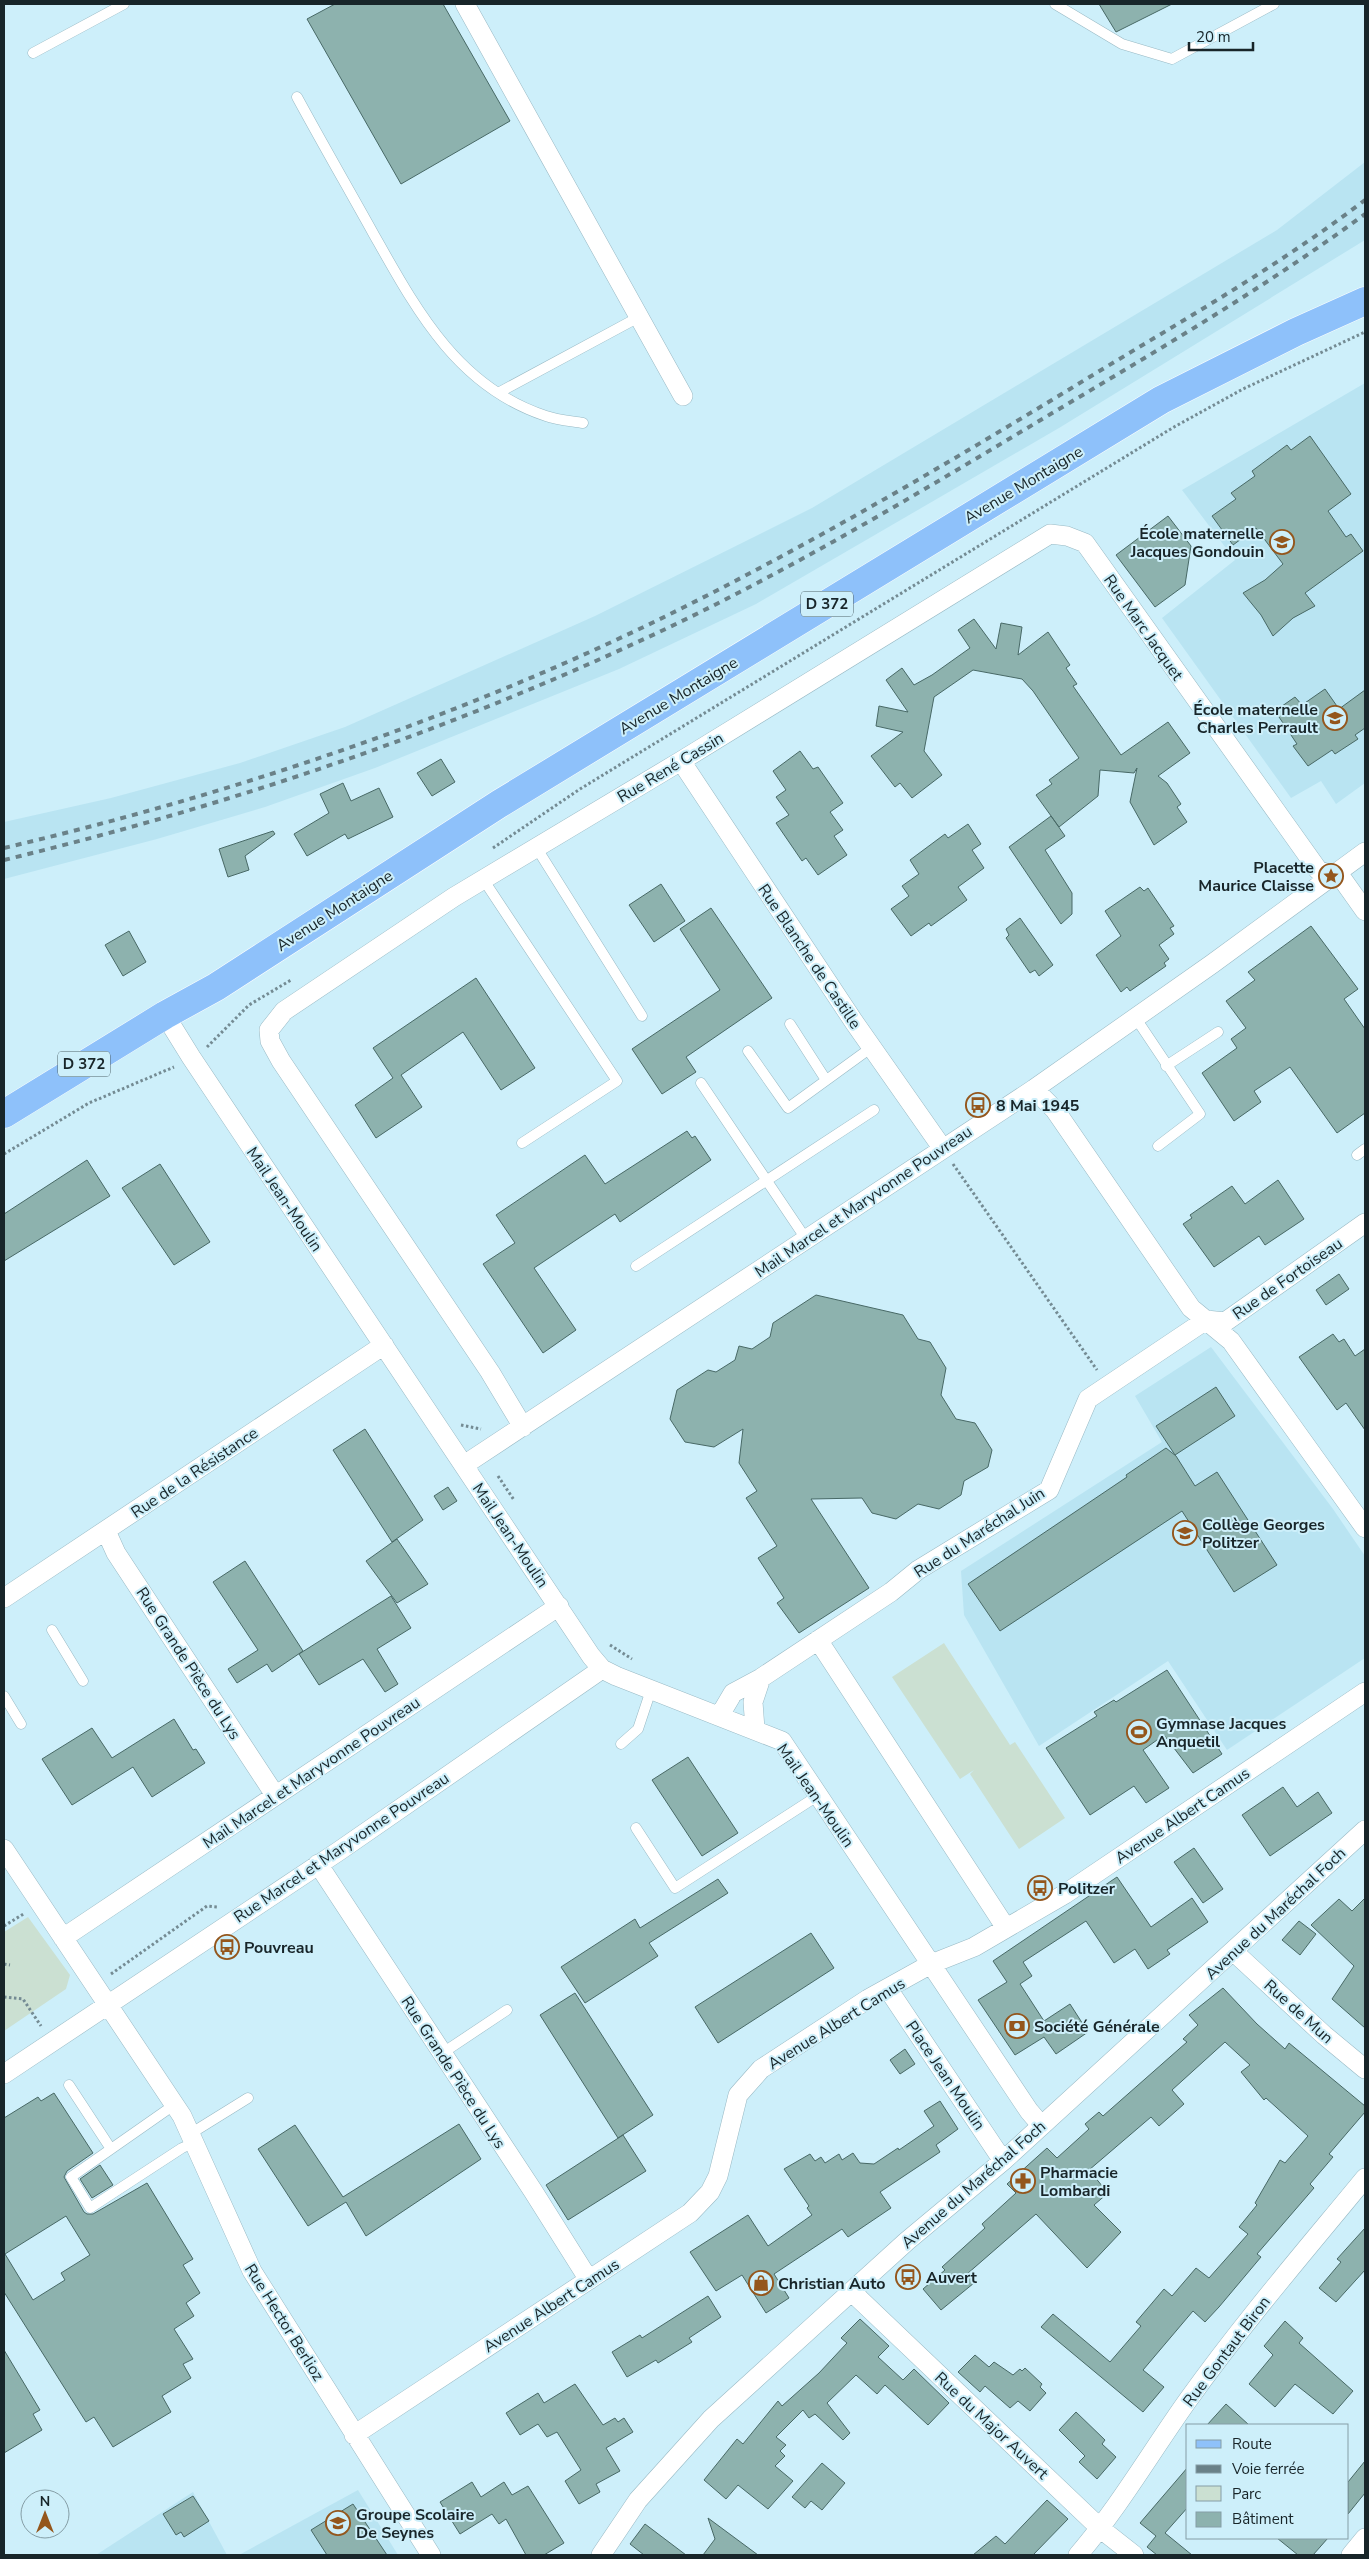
<svg xmlns="http://www.w3.org/2000/svg" width="1369" height="2559" font-family="'Nunito Sans',sans-serif">
	<style>
		.built { fill: #b9e4f2 }
		.green { fill: #cbe0d2 }
		.building { fill: #8db2ae; stroke: #486966; fill-rule: evenodd }
		.lines { fill: none; stroke-linecap: round; stroke-linejoin: round }
		.lane-casing { stroke: #98b9c4; stroke-width: 11 }
		.street-casing { stroke: #98b9c4; stroke-width: 20 }
		.primary-casing { stroke: #fff; stroke-width: 29 }
		.path { stroke: #748b93; stroke-width: 3; stroke-dasharray: 2.5 2.5; stroke-linecap: butt }
		.lane { stroke: #fff; stroke-width: 10 }
		.street { stroke: #fff; stroke-width: 19 }
		.primary { stroke: #8ec1fa; stroke-width: 28 }
		.rail { stroke: #6a8188; stroke-width: 4; stroke-dasharray: 6 6; stroke-linecap: butt }
		.labels { text-anchor: middle; stroke-width: 4; stroke-linejoin: round; paint-order: stroke }
		.shield { fill: #cdeffa; stroke: #4e6268; stroke-width: 1 }
		.shield-label { font-size: 15px; font-weight: bold; fill: #182529 }
		.street-label { font-size: 16px; fill: #182529; stroke: #cdeffa }
		.poi-label { font-size: 16px; font-weight: bold; fill: #182529; stroke: #cdeffa; text-anchor: start }
	</style>
	<rect width="100%" height="100%" fill="#cdeffa"/>
	<path class="built" d="M1365 162V240L1059 428 756 604 619 669 375 768 265 807 157 839 4 879V822L111 798 240 763 345 727 595 616 812 508 1277 230Z
		M1365 383V783L1336 804 1321 781 1291 798 1162 618 1235 560 1182 490Z
		M1211 1347 1333 1509 1365 1556V1658L1227 1750 1168 1661 1039 1746 964 1615 961 1571 1162 1442 1135 1396Z
		M358 2490 398 2555H239Z
		M193 2492 227 2555H96Z"/>
	<path class="green" d="M944 1643 1010 1745 1015 1742 1065 1818 1019 1849 970 1774 974 1770 960 1779 892 1677Z
		M28 1917 70 1975 66 1989 4 2031V1932Z"/>
	<path class="building" d="M335 4H443L510 121 401 184 307 19Z
		M1099 4H1172L1116 32Z
		M1310 436 1351 494 1328 511 1346 537 1351 534 1363 551 1305 593 1315 606 1293 618 1273 636 1261 615 1243 593 1265 580 1283 564 1256 528 1233 545 1212 516 1236 499 1231 493 1255 476 1252 471 1287 445 1291 450Z
		M1168 516 1191 546 1185 585 1155 607 1116 555Z
		M974 619 996 649 1001 623 1022 627 1018 655 1048 632 1070 665 1066 668 1077 684 1073 686 1121 755 1168 722 1190 753 1158 776 1167 783 1181 804 1177 807 1187 822 1154 845 1130 802 1137 768 1134 773 1100 770 1098 796 1059 827 1036 795 1052 784 1049 780 1079 758 1033 691 1022 679 973 670 934 697 924 751 942 775 912 798 900 783 895 787 871 756 903 732 876 726 879 706 908 712 886 680 902 668 914 685 932 675 970 648 958 630Z
		M1325 689 1339 709 1365 690V728L1355 735 1358 739 1335 754 1332 750 1308 766 1293 746 1297 744 1275 711 1295 697 1302 705Z
		M800 751 813 769 818 767 843 803 830 812 843 830 834 836 847 855 818 875 806 858 802 861 776 823 789 815 776 797 786 790 773 771Z
		M441 759 455 782 432 796 417 773Z
		M343 783 351 801 379 788 393 817 348 839 345 834 307 856 294 834 329 813 320 794Z
		M1051 816 1065 836 1045 850 1072 893V914L1061 924 1009 847Z
		M968 824 981 844 972 850 984 868 958 887 967 900 931 926 929 923 911 936 891 909 909 896 902 886 919 874 910 860 945 834 948 838Z
		M273 831 275 834 245 856 249 870 228 877 219 849Z
		M661 884 685 921 654 942 629 905Z
		M1140 887 1144 891 1148 888 1174 926 1170 928 1174 934 1159 945 1169 959 1164 963 1166 966 1130 991 1127 987 1121 992 1096 955 1121 936 1105 911Z
		M711 908 772 998 686 1057 696 1072 662 1094 632 1049 720 990 680 929Z
		M1020 918 1053 965 1039 976 1035 970 1030 973 1006 938 1009 935 1006 929Z
		M1311 926 1358 989 1344 999 1365 1029V1113L1337 1133 1290 1067 1254 1091 1261 1102 1234 1121 1202 1073 1237 1048 1231 1039 1246 1028 1226 1001 1255 980 1248 972Z
		M129 931 146 962 123 976 105 945Z
		M476 978 535 1068 501 1090 463 1032 401 1075 422 1107 376 1138 355 1105 393 1078 373 1048Z
		M687 1131 692 1138 695 1136 711 1160 620 1222 615 1214 534 1268 576 1330 543 1353 483 1264 515 1243 496 1215 585 1155 605 1184Z
		M87 1160 110 1196 4 1261V1214Z
		M160 1164 210 1242 174 1265 122 1188Z
		M1278 1180 1304 1219 1265 1245 1259 1236 1214 1267 1183 1224 1192 1218 1190 1215 1232 1186 1245 1204Z
		M1339 1274 1349 1289 1326 1305 1316 1290Z
		M816 1295 903 1315 918 1339 930 1342 946 1368 941 1395 956 1419 975 1423 992 1450 988 1467 964 1481 961 1495 939 1509 918 1504 896 1519 872 1513 862 1498 811 1499 869 1588 799 1633 777 1603 784 1598 758 1558 777 1546 746 1498 757 1491 739 1463 743 1429 714 1447 685 1442 670 1419 677 1390 708 1370 716 1372 735 1360 739 1346 752 1349 770 1337 773 1323Z
		M1333 1334 1339 1342 1344 1339 1355 1356 1365 1349V1430L1346 1403 1337 1410 1299 1357Z
		M1216 1387 1235 1416 1175 1455 1156 1426Z
		M365 1429 423 1520 392 1542 333 1450Z
		M1166 1448 1176 1456 1195 1486 1217 1472 1277 1565 1234 1592 1182 1511 1000 1631 968 1584 1127 1477 1126 1475Z
		M448 1487 457 1501 443 1510 434 1496Z
		M397 1539 428 1584 397 1603 366 1561Z
		M245 1561 303 1651 272 1672 267 1664 237 1683 228 1669 258 1650 213 1582Z
		M391 1596 411 1628 377 1649 398 1684 385 1692 363 1659 319 1685 299 1654Z
		M1167 1670 1222 1754 1193 1773 1164 1735 1143 1750 1169 1788 1146 1803 1134 1786 1090 1815 1046 1748 1097 1716 1094 1712 1114 1700 1116 1702Z
		M174 1719 193 1750 196 1749 205 1763 152 1797 133 1767 72 1805 42 1759 92 1728 112 1758Z
		M688 1757 738 1833 702 1856 652 1780Z
		M1283 1787 1297 1807 1318 1792 1332 1813 1270 1856 1242 1815Z
		M1194 1848 1223 1889 1203 1903 1174 1862Z
		M1117 1877 1151 1927 1192 1898 1208 1922 1167 1950 1170 1954 1148 1969 1135 1949 1114 1963 1086 1921 1023 1962 1032 1976 1020 1984 1044 2021 1070 2004 1088 2032 1056 2054 1044 2037 1015 2055 978 2000 1007 1982 993 1961Z
		M718 1879 728 1893 649 1943 658 1956 585 2003 561 1967 635 1919 640 1928Z
		M1365 1898V2028L1332 1999 1354 1966 1311 1925 1339 1899 1352 1911Z
		M1299 1921 1316 1934 1300 1955 1282 1940Z
		M811 1933 834 1968 718 2043 695 2007Z
		M1223 1988 1257 2024 1285 2049 1289 2043 1365 2106V2112L1329 2154 1333 2157 1310 2184 1314 2188 1257 2254 1261 2257 1219 2307 1205 2322 1193 2311 1143 2370 1164 2387 1143 2412 1041 2327 1053 2314 1110 2362 1141 2326 1136 2322 1164 2289 1172 2296 1196 2268 1209 2278 1248 2234 1239 2227 1257 2205 1255 2203 1280 2160 1285 2163 1308 2136 1266 2098 1264 2100 1241 2072 1250 2065 1225 2042 1172 2090 1184 2104 1159 2126 1151 2117 1089 2170 1108 2193 1094 2205 1121 2232 1087 2268 1036 2214 967 2274 974 2283 941 2310 923 2289 945 2270 942 2267 985 2228 982 2224 1016 2193 1007 2184 1047 2148 1057 2158 1089 2129 1085 2124 1099 2112 1103 2116 1187 2042 1183 2039 1198 2025 1189 2015Z
		M575 1993 653 2115 618 2138 540 2015Z
		M905 2049 915 2064 900 2074 890 2060Z
		M54 2093 93 2153 67 2171 64 2177 84 2212 87 2214H93L147 2183 193 2259 183 2265 200 2293 186 2303 194 2316 174 2329 193 2359 183 2364 191 2378 162 2396 171 2412 113 2447 94 2417 86 2422 4 2292V2118L38 2097 41 2101ZM66 2216 90 2255 61 2273 65 2280 33 2300 5 2254Z
		M940 2101 958 2129 936 2145 940 2152 880 2192 891 2208 848 2237 842 2229 774 2274 789 2298 766 2313 742 2275 716 2291 690 2252 748 2215 768 2246 812 2215 807 2208 809 2206 784 2169 810 2154 815 2161 821 2157 825 2163 839 2154 842 2160 853 2153 860 2163 874 2164 898 2148 899 2150 934 2126 924 2111Z
		M459 2124 481 2159 366 2236 346 2202 308 2226 258 2149 295 2125 343 2197Z
		M623 2135 646 2171 568 2220 546 2185Z
		M100 2165 113 2185 92 2198 80 2179Z
		M1365 2228V2270L1336 2302 1319 2288 1341 2262 1337 2259Z
		M708 2296 721 2317 689 2338 692 2342 658 2363 656 2360 627 2377 612 2352 640 2335 642 2338Z
		M860 2319 889 2346 878 2357 903 2380 914 2369 949 2403 928 2425 885 2385 877 2394 856 2375 827 2403 850 2433 843 2440 815 2414 809 2418 803 2410 776 2437 786 2445 780 2451 785 2456 775 2466 793 2481 768 2509 738 2485 726 2499 704 2480 737 2439 743 2444 778 2401 782 2406 819 2373 847 2343 841 2338Z
		M1285 2321 1303 2338 1299 2343 1353 2391 1333 2414 1295 2384 1275 2407 1249 2384 1273 2355 1264 2346Z
		M4 2350 40 2410 33 2414 42 2430 4 2453Z
		M975 2355 989 2367 994 2362 1013 2375 1020 2369 1022 2371 1025 2368 1042 2384 1040 2387 1046 2393 1030 2411 1018 2401 1010 2408 985 2386 980 2392 958 2372Z
		M575 2384 603 2425 615 2418 618 2422 624 2418 633 2432 606 2448 620 2471 596 2484 600 2492 579 2504 565 2481 581 2470 557 2432 547 2437 538 2424 520 2435 506 2413 538 2393 544 2403Z
		M1226 2404 1249 2425H1207Z
		M1076 2412 1105 2440 1102 2444 1116 2457 1097 2479 1079 2462 1085 2456 1059 2430Z
		M1365 2461V2493L1348 2514V2482Z
		M822 2463 845 2483 822 2510 811 2501 805 2508 792 2497Z
		M1188 2467V2507L1165 2533 1192 2555H1157L1147 2547 1156 2536 1140 2523Z
		M472 2482 481 2497 504 2482 512 2495 528 2486 564 2543 544 2555H526L506 2519 499 2524 492 2514 460 2534 440 2502Z
		M193 2496 209 2521 184 2537 181 2532 176 2535 163 2514Z
		M1047 2500 1068 2519 1033 2555H973L996 2536 1005 2544Z
		M353 2504 387 2555H327L311 2530Z
		M708 2518 758 2555H703L715 2539Z
		M645 2524 686 2555H644L630 2544Z
		M1277 2538H1328L1313 2555H1298Z"/>
	<g class="lines">
		<defs>
			<path id="lane" d="M1055 4 1122 44 1172 59 1274 4
				M33 53 124 4
				M297 97C322 143 348 188 373 233 416 309 457 387 546 416 557 420 571 421 583 423
				M498 393 639 317
				M536 847 642 1016
				M483 879 617 1081 522 1143
				M1135 1017 1200 1114 1158 1146
				M790 1024 826 1080
				M748 1051 788 1108 872 1047
				M1166 1066 1218 1032
				M701 1083 806 1239
				M1357 1155 1365 1149
				M636 1266 874 1110
				M52 1630 83 1681
				M4 1696 21 1724
				M621 1744 638 1729 651 1690
				M636 1828 675 1888 819 1795
				M441 2054 507 2010
				M69 2085 111 2149
				M174 2105 71 2177 90 2208 182 2148 194 2143
				M190 2134 248 2098"/>
			<path id="street" d="M465 4 683 396
				M681 761 854 1022 943 1149
				M165 1015 191 1057 591 1656 602 1669 616 1676 782 1741 1029 2111 1041 2125
				M1034 1089 1055 1110 1191 1308 1231 1341 1365 1528
				M523 1427 490 1372 281 1061 270 1041 269 1030 284 1011 454 897 681 761 1050 534 1067 536 1085 543 1318 870 1343 880 1365 911
				M464 1465 1034 1089 1212 964 1365 852
				M106 1531 116 1553 275 1795
				M4 1598 384 1345
				M818 1640 1006 1928
				M720 1715 733 1693 761 1678 891 1592 918 1570 1049 1490 1088 1399 1206 1320 1225 1322 1365 1223
				M755 1729 753 1702 761 1678
				M4 1849 182 2116 252 2271 431 2555
				M318 1864 533 2191 589 2280
				M63 1938 559 1606
				M1234 1952 1324 2035 1365 2069
				M888 1989 1003 2161
				M4 2074 339 1851 602 1669
				M852 2292 1101 2529 1134 2555
				M354 2435 690 2213 710 2192 718 2176 738 2095 761 2069 868 1999 931 1964 974 1947 1065 1894 1365 1692
				M601 2555 638 2500 711 2419 907 2241 1003 2161 1365 1830
				M1078 2555C1119 2507 1151 2452 1188 2400 1243 2323 1305 2251 1365 2178
				M1351 2555 1365 2538"/>
			<path id="primary" d="M4 1114 165 1015 216 987 499 804 1161 400 1296 332 1365 301"/>
		</defs>
		<use href="#lane" class="lane-casing"/>
		<use href="#street" class="street-casing"/>
		<use href="#primary" class="primary-casing"/>
		<path class="path" d="M493 848 580 789 1174 427 1243 389 1365 332
			M207 1047 249 1005 291 980
			M4 1154 89 1103 174 1067
			M953 1164 1097 1370
			M461 1425 481 1429
			M498 1476 514 1500
			M610 1645 632 1659
			M4 1926 25 1913
			M4 1964 10 1965
			M111 1974 207 1906 218 1907
			M4 1997 23 1999 41 2026"/>
		<use href="#lane" class="lane"/>
		<use href="#street" class="street"/>
		<use href="#primary" class="primary"/>
		<path class="rail" d="M4 848C228 795 450 721 658 620 799 551 935 471 1070 389 1169 328 1272 271 1365 200
			M4 860C231 805 446 732 657 633 791 570 917 494 1044 418 1153 353 1263 289 1365 214"/>
	</g>
	<defs>
		<symbol id="school-ring" viewBox="-11 -11 22 22"><circle r="9.5" fill="#cdeffa" stroke="#94561c" stroke-width="1.5"/><path d="M0-5L7-2L0 1L-7-2ZM-4 1L0 2.5L4 1V4Q0 6-4 4Z" fill="#94561c"/></symbol>
		<symbol id="sight-ring" viewBox="-11 -11 22 22"><circle r="9.5" fill="#cdeffa" stroke="#94561c" stroke-width="1.5"/><path d="M0-6L1.8-2.2L6-1.7L2.9 1.2L3.7 5.4L0 3.3L-3.7 5.4L-2.9 1.2L-6-1.7L-1.8-2.2Z" fill="#94561c"/></symbol>
		<symbol id="bus-ring" viewBox="-11 -11 22 22"><circle r="9.5" fill="#cdeffa" stroke="#94561c" stroke-width="1.5"/><path d="M-5-6H5V4H4V6H2V4H-2V6H-4V4H-5ZM-3.5-4V0h7V-4ZM-3.5 1.2v1.5H-2V1.2ZM2 1.2v1.5H3.5V1.2Z" fill="#94561c"/></symbol>
		<symbol id="stadium-ring" viewBox="-11 -11 22 22"><circle r="9.5" fill="#cdeffa" stroke="#94561c" stroke-width="1.5"/><path d="M0-5a6.5 5 0 1 0 0 10a6.5 5 0 1 0 0-10ZM-3.5-1.8h7v3.6h-7Z" fill="#94561c"/></symbol>
		<symbol id="bank-ring" viewBox="-11 -11 22 22"><circle r="9.5" fill="#cdeffa" stroke="#94561c" stroke-width="1.5"/><path d="M-6-4H6V4H-6ZM0-2.3a2.3 2.3 0 1 0 0 4.6a2.3 2.3 0 1 0 0-4.6Z" fill="#94561c"/></symbol>
		<symbol id="pharmacy-ring" viewBox="-11 -11 22 22"><circle r="9.5" fill="#cdeffa" stroke="#94561c" stroke-width="1.5"/><path d="M-2-6h4v4h4v4h-4v4h-4v-4h-4v-4h4Z" fill="#94561c"/></symbol>
		<symbol id="shop-ring" viewBox="-11 -11 22 22"><circle r="9.5" fill="#cdeffa" stroke="#94561c" stroke-width="1.5"/><path d="M-5-2.5h2.3a2.7 3.5 0 0 1 5.4 0H5L5.5 6h-11ZM-1.5-2.5h3a1.5 2.3 0 0 0-3 0Z" fill="#94561c"/></symbol>
	</defs>
	<g fill-rule="evenodd">
		<use href="#school-ring" x="1268" y="528" width="28" height="28"/>
		<use href="#school-ring" x="1321" y="704" width="28" height="28"/>
		<use href="#sight-ring" x="1317" y="862" width="28" height="28"/>
		<use href="#bus-ring" x="964" y="1091" width="28" height="28"/>
		<use href="#school-ring" x="1171" y="1519" width="28" height="28"/>
		<use href="#stadium-ring" x="1125" y="1718" width="28" height="28"/>
		<use href="#bus-ring" x="1026" y="1874" width="28" height="28"/>
		<use href="#bus-ring" x="213" y="1933" width="28" height="28"/>
		<use href="#bank-ring" x="1003" y="2012" width="28" height="28"/>
		<use href="#pharmacy-ring" x="1009" y="2167" width="28" height="28"/>
		<use href="#bus-ring" x="894" y="2263" width="28" height="28"/>
		<use href="#shop-ring" x="747" y="2269" width="28" height="28"/>
		<use href="#school-ring" x="324" y="2509" width="28" height="28"/>
	</g>
	<g class="labels">
		<g class="shield">
			<rect x="801" y="591.5" width="52" height="25" rx="4"/>
			<rect x="58" y="1051.5" width="52" height="25" rx="4"/>
		</g>
		<g class="shield-label">
			<text x="827" y="609">D 372</text>
			<text x="84" y="1069">D 372</text>
		</g>
		<g class="street-label">
			<text transform="translate(1023 484) rotate(-31)" y="6">Avenue Montaigne</text>
			<text transform="translate(1144 627) rotate(55)" y="6">Rue Marc Jacquet</text>
			<text transform="translate(678 695) rotate(-31)" y="6">Avenue Montaigne</text>
			<text transform="translate(670 767) rotate(-31)" y="6">Rue René Cassin</text>
			<text transform="translate(334 910) rotate(-33)" y="6">Avenue Montaigne</text>
			<text transform="translate(810 956) rotate(56)" y="6">Rue Blanche de Castille</text>
			<text transform="translate(285 1199) rotate(56)" y="6">Mail Jean-Moulin</text>
			<text transform="translate(863 1201) rotate(-34)" y="6">Mail Marcel et Maryvonne Pouvreau</text>
			<text transform="translate(1287 1278) rotate(-35)" y="6">Rue de Fortoiseau</text>
			<text transform="translate(194 1472) rotate(-34)" y="6">Rue de la Résistance</text>
			<text transform="translate(979 1532) rotate(-33)" y="6">Rue du Maréchal Juin</text>
			<text transform="translate(511 1535) rotate(56)" y="6">Mail Jean-Moulin</text>
			<text transform="translate(189 1663) rotate(57)" y="6">Rue Grande Pièce du Lys</text>
			<text transform="translate(311 1772) rotate(-34)" y="6">Mail Marcel et Maryvonne Pouvreau</text>
			<text transform="translate(816 1795) rotate(55)" y="6">Mail Jean-Moulin</text>
			<text transform="translate(1182 1815) rotate(-34)" y="6">Avenue Albert Camus</text>
			<text transform="translate(341 1847) rotate(-34)" y="6">Rue Marcel et Maryvonne Pouvreau</text>
			<text transform="translate(1275 1913) rotate(-43)" y="6">Avenue du Maréchal Foch</text>
			<text transform="translate(1299 2011) rotate(42)" y="6">Rue de Mun</text>
			<text transform="translate(836 2023) rotate(-32)" y="6">Avenue Albert Camus</text>
			<text transform="translate(454 2072) rotate(57)" y="6">Rue Grande Pièce du Lys</text>
			<text transform="translate(946 2075) rotate(56)" y="6">Place Jean Moulin</text>
			<text transform="translate(973 2184) rotate(-41)" y="6">Avenue du Maréchal Foch</text>
			<text transform="translate(551 2305) rotate(-33)" y="6">Avenue Albert Camus</text>
			<text transform="translate(285 2322) rotate(58)" y="6">Rue Hector Berlioz</text>
			<text transform="translate(1226 2351) rotate(-53)" y="6">Rue Gontaut Biron</text>
			<text transform="translate(992 2425) rotate(43)" y="6">Rue du Major Auvert</text>
		</g>
		<g class="poi-label">
			<text x="1264" y="539" text-anchor="end">École maternelle<tspan x="1264" dy="18">Jacques Gondouin</tspan></text>
			<text x="1318" y="715" text-anchor="end">École maternelle<tspan x="1318" dy="18">Charles Perrault</tspan></text>
			<text x="1314" y="873" text-anchor="end">Placette<tspan x="1314" dy="18">Maurice Claisse</tspan></text>
			<text x="996" y="1111">8 Mai 1945</text>
			<text x="1202" y="1530">Collège Georges<tspan x="1202" dy="18">Politzer</tspan></text>
			<text x="1156" y="1729">Gymnase Jacques<tspan x="1156" dy="18">Anquetil</tspan></text>
			<text x="1058" y="1894">Politzer</text>
			<text x="244" y="1953">Pouvreau</text>
			<text x="1034" y="2032">Société Générale</text>
			<text x="1040" y="2178">Pharmacie<tspan x="1040" dy="18">Lombardi</tspan></text>
			<text x="926" y="2283">Auvert</text>
			<text x="778" y="2289">Christian Auto</text>
			<text x="356" y="2520">Groupe Scolaire<tspan x="356" dy="18">De Seynes</tspan></text>
		</g>
	</g>
	<rect width="1369" height="2559" fill="none" stroke="#182529" stroke-width="10"/>
	<rect x="1186" y="2424" width="162" height="115" fill="#cdeffa" stroke="#859ea6"/>
	<rect x="1196" y="2440" width="25" height="8" fill="#8ec1fa" stroke="#859ea6"/>
	<text x="1232" y="2449" font-size="15" fill="#182529">Route</text>
	<rect x="1196" y="2465" width="25" height="8" fill="#6a8188" stroke="#859ea6"/>
	<text x="1232" y="2474" font-size="15" fill="#182529">Voie ferrée</text>
	<rect x="1196" y="2486" width="25" height="15" fill="#cbe0d2" stroke="#859ea6"/>
	<text x="1232" y="2499" font-size="15" fill="#182529">Parc</text>
	<rect x="1196" y="2512" width="25" height="15" fill="#8db2ae" stroke="#859ea6"/>
	<text x="1232" y="2524" font-size="15" fill="#182529">Bâtiment</text>
	<g transform="translate(45 2514)"><circle r="24" fill="#cdeffa" stroke="#859ea6"/>
	<path d="M0-4L9 19L0 12L-9 19Z" fill="#94561c"/>
	<text y="-8" font-size="14" font-weight="bold" text-anchor="middle" fill="#182529">N</text>
	</g>
	<path d="M1189 42v8h64v-8" fill="none" stroke="#182529" stroke-width="2.5"/>
	<text x="1196" y="42" font-size="15" fill="#182529" stroke="#cdeffa" stroke-width="4" paint-order="stroke">20 m</text>
</svg>
